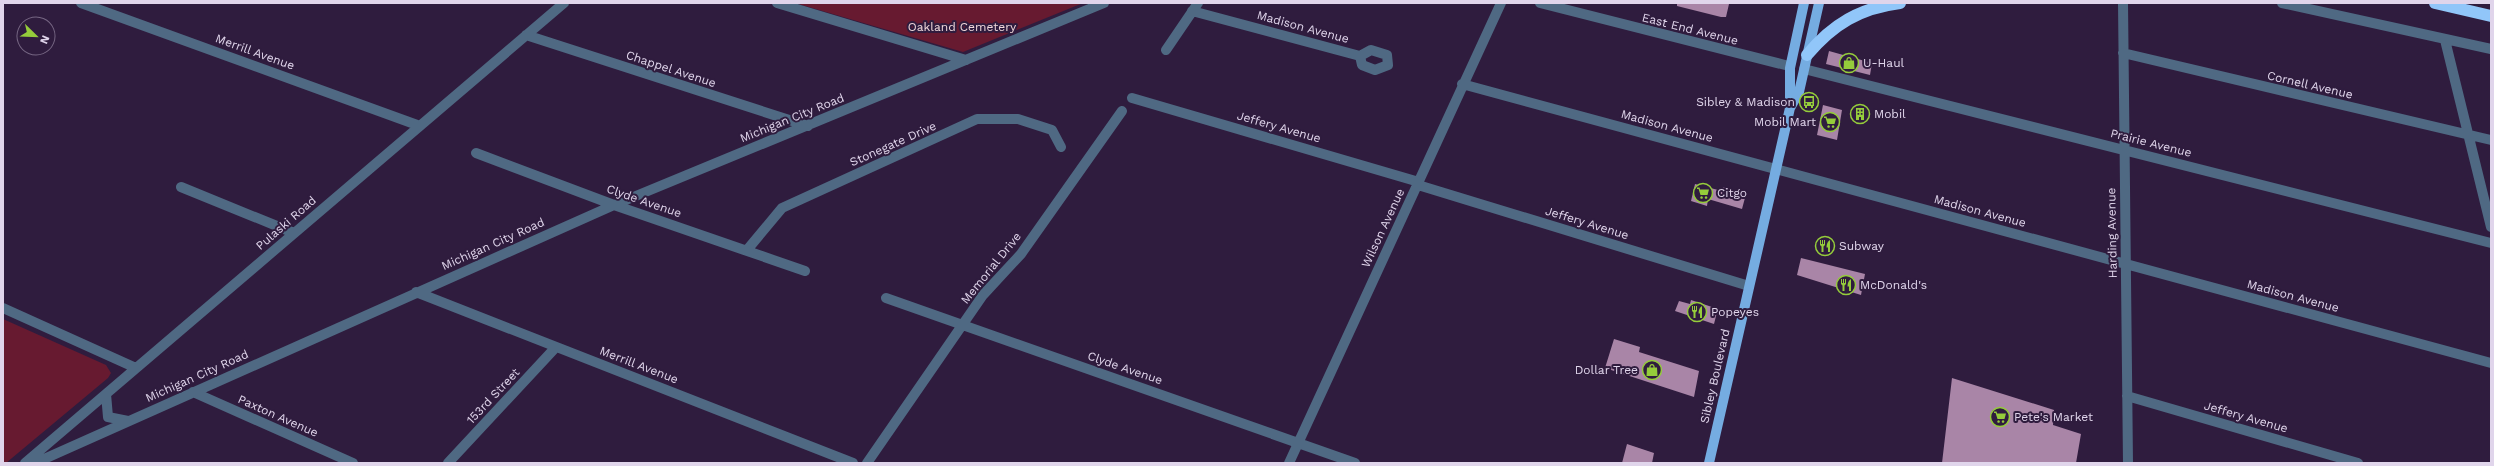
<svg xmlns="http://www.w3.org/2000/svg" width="2494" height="466" font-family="'Work Sans',sans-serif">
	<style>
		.green { fill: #671a30 }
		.building { fill: #a985a7 }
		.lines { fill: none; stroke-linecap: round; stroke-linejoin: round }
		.minor { stroke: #4f6983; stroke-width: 10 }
		.major { stroke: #75ace1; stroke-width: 10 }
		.highway { stroke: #91c6f9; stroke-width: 12 }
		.labels { text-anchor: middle; stroke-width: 4; stroke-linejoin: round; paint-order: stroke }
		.park-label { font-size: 12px; fill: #f1d8db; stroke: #2f1c3e }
		.street-label { font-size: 12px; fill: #e0d5eb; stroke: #2f1c3e }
		.poi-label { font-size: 12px; fill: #e0d5eb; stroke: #2f1c3e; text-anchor: start }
	</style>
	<rect width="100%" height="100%" fill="#2f1c3e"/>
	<path class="green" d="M795 3H1083L963 52Z
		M3 319 106 365 111 373 108 378 6 463H3Z"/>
	<path class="building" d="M1677 3H1723L1729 4 1726 17H1721L1677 6Z
		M1829 51 1872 63 1870 75 1826 64Z
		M1823 105 1842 110 1837 140 1817 135Z
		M1857 107 1865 109 1863 122 1855 120Z
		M1695 184 1722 191 1723 187 1746 194 1742 209 1708 199 1707 206 1691 201Z
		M1801 258 1865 274 1861 295 1797 275Z
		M1691 300 1715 308 1714 312H1717L1714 324 1675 311 1679 301 1690 304Z
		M1614 339 1640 347 1639 352 1699 371 1694 397 1605 368Z
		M1952 378 2054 410 2053 425 2081 434 2076 463H1942Z
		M1627 444 1654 453 1652 463H1622Z"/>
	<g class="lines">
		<path class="minor" d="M81 3 420 126
			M777 3 966 60
			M1540 3 1789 66
			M2123 3 2128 463
			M2282 3 2491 49
			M1192 11 1360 56
			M526 35 808 126
			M2445 40 2491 227
			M1166 50 1198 3
			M1371 50 1387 55 1388 65 1375 70 1362 65 1360 56Z
			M2123 53 2491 140
			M1804 69 2491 243
			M1462 84 2491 363
			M1132 98 1419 182
			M476 153 614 205 805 271
			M1418 185 1749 286
			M181 187 294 233
			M747 250 782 208 977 119H1018L1052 130 1061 147
			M416 292 853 463
			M886 298 1355 463
			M3 308 136 368
			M193 392 353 463
			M106 394 108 417 128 421
			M2127 396 2358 463
			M25 463 564 3
			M35 463 614 205 1104 3
			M448 463 556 347
			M867 463 983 295 1021 254 1122 111
			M1289 463 1501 3"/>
		<path class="major" d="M1790 108V68L1804 3
			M1709 463 1790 108 1799 92 1819 3"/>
		<path class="highway" d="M2435 3 2491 16
			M1807 55C1833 24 1860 8 1900 3"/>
	</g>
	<defs>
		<symbol id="shop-ring" viewBox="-11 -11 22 22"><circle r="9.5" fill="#2f1c3e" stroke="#95cc3b" stroke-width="1.5"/><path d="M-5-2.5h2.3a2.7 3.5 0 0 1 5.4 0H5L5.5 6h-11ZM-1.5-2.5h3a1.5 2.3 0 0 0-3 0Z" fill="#95cc3b"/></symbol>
		<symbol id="bus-ring" viewBox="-11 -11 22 22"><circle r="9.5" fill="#2f1c3e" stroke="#95cc3b" stroke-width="1.5"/><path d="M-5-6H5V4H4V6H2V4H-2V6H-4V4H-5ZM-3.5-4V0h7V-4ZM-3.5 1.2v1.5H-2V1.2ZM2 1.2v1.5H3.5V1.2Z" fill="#95cc3b"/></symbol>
		<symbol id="building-ring" viewBox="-11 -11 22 22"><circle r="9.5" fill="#2f1c3e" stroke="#95cc3b" stroke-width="1.5"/><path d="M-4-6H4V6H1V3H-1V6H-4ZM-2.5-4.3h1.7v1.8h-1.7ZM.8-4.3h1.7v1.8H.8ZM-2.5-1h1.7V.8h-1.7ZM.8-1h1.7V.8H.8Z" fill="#95cc3b"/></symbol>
		<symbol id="supermarket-ring" viewBox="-11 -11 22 22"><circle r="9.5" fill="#2f1c3e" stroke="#95cc3b" stroke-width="1.5"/><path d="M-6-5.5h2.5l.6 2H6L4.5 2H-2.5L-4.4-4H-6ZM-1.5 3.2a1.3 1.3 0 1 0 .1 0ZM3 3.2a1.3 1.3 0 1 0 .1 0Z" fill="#95cc3b"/></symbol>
		<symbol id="restaurant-ring" viewBox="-11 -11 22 22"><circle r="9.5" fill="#2f1c3e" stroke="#95cc3b" stroke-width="1.5"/><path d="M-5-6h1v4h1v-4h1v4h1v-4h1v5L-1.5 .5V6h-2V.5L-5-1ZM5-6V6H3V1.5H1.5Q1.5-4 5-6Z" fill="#95cc3b"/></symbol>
	</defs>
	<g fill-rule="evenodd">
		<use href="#shop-ring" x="1838" y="52" width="22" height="22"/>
		<use href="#bus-ring" x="1798" y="91" width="22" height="22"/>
		<use href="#building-ring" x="1849" y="103" width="22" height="22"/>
		<use href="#supermarket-ring" x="1819" y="111" width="22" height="22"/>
		<use href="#supermarket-ring" x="1692" y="182" width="22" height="22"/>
		<use href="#restaurant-ring" x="1814" y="235" width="22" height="22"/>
		<use href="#restaurant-ring" x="1835" y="274" width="22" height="22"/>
		<use href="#restaurant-ring" x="1686" y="301" width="22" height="22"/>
		<use href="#shop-ring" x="1641" y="359" width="22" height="22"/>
		<use href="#supermarket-ring" x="1989" y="406" width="22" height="22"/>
	</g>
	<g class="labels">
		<g class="park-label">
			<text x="962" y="31">Oakland Cemetery</text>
		</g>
		<g class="street-label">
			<text transform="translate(1303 27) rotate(15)" y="4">Madison Avenue</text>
			<text transform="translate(1690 29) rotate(14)" y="4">East End Avenue</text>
			<text transform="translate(255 52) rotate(20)" y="4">Merrill Avenue</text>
			<text transform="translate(671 69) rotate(18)" y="4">Chappel Avenue</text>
			<text transform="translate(2310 85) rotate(13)" y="4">Cornell Avenue</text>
			<text transform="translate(792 118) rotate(-22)" y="4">Michigan City Road</text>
			<text transform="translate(1667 126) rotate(15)" y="4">Madison Avenue</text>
			<text transform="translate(1279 127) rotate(16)" y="4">Jeffery Avenue</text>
			<text transform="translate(2151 143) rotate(14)" y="4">Prairie Avenue</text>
			<text transform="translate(893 144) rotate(-24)" y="4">Stonegate Drive</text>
			<text transform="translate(644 201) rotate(19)" y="4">Clyde Avenue</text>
			<text transform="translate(1980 211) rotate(15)" y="4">Madison Avenue</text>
			<text transform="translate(286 223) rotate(-41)" y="4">Pulaski Road</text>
			<text transform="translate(1587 223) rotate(17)" y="4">Jeffery Avenue</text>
			<text transform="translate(1383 228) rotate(-65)" y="4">Wilson Avenue</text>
			<text transform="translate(2112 233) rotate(-91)" y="4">Harding Avenue</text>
			<text transform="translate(493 244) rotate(-24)" y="4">Michigan City Road</text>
			<text transform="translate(991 268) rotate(-51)" y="4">Memorial Drive</text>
			<text transform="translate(2293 296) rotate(15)" y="4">Madison Avenue</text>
			<text transform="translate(639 365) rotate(21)" y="4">Merrill Avenue</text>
			<text transform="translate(1125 368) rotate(19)" y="4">Clyde Avenue</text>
			<text transform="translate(197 376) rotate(-24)" y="4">Michigan City Road</text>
			<text transform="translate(1715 376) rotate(-77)" y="4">Sibley Boulevard</text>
			<text transform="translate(493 396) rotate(-47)" y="4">153rd Street</text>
			<text transform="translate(278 416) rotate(24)" y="4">Paxton Avenue</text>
			<text transform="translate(2246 417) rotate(16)" y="4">Jeffery Avenue</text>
		</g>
		<g class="poi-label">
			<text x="1863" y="67">U-Haul</text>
			<text x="1795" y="106" text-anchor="end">Sibley &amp; Madison</text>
			<text x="1874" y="118">Mobil</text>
			<text x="1816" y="126" text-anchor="end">Mobil Mart</text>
			<text x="1717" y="197">Citgo</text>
			<text x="1839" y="250">Subway</text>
			<text x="1860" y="289">McDonald's</text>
			<text x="1711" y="316">Popeyes</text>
			<text x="1638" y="374" text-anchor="end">Dollar Tree</text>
			<text x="2014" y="421">Pete's Market</text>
		</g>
	</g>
	<rect width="2494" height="466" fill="none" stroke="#e0d5eb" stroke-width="8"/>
	<g transform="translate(36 36) rotate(113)"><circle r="19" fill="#2f1c3e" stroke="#766683"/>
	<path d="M0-3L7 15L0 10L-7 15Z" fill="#95cc3b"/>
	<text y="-6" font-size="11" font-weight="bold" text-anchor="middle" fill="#e0d5eb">N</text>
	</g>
</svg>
